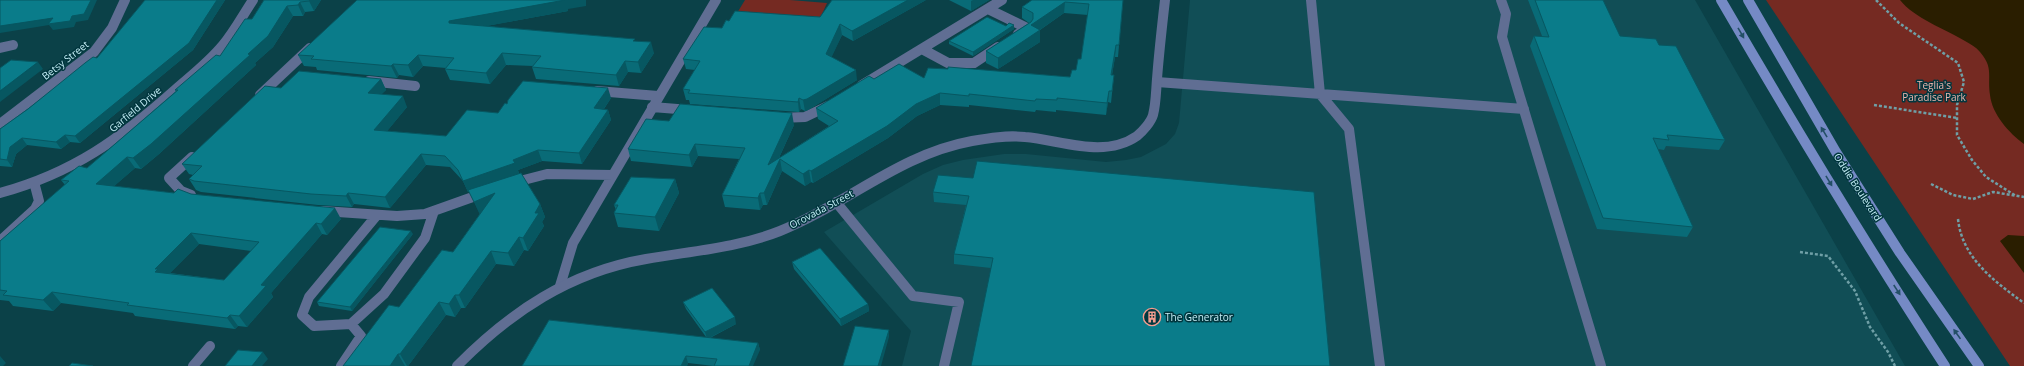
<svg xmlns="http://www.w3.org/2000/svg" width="2024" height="366" font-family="'Open Sans',sans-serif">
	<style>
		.built { fill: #114e56 }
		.green { fill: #752a22 }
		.water { fill: #2a1e00 }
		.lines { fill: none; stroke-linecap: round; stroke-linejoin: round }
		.path { stroke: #6f9fa6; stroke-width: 2.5; stroke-dasharray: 3 2; stroke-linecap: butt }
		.service { stroke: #606e93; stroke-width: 10 }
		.minor { stroke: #606e93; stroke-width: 10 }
		.tertiary { stroke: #606e93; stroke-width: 10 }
		.secondary { stroke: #758ac5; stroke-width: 10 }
		.wall { fill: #096b77; fill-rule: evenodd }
		.shaded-wall { fill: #075761 }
		.building { fill: #0a7c8a; stroke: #075761; fill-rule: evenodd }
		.oneway { fill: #234f66 }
		.labels { text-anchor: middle; stroke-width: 3; stroke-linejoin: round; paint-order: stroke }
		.street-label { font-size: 10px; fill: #c4eef6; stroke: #00363e }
		.park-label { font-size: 10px; fill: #eeb6ad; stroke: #00363e }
		.poi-label { font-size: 10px; fill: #c4eef6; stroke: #00363e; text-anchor: start }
	</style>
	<rect width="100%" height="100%" fill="#0b4148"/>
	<path class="built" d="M1190 0H1695L1905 366H902L911 331 824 232 923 174 943 165 963 160 1004 154H1026L1106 162 1126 160 1141 157 1166 144 1175 134 1179 123Z"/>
	<path class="green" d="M745 0H790L827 3 817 25 734 18Z
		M1766 0H2024V366H2010Z"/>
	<path class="water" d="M1900 0H2024V144C2009 133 1992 114 1990 95 1987 76 1994 68 1980 52 1976 47 1970 44 1965 41 1945 29 1914 18 1900 0Z
		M2008 235 2024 236V273L2000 241Z"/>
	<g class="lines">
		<path class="path" d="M1876 0 1899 23 1958 63 1964 82 1957 105V135L1972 160 1986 177 2016 196
			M1874 105 1957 118
			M1931 184 1953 195 1973 199 1993 192 2024 197
			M1958 219C1962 258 1994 281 2024 303
			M1800 252 1828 256 1855 291 1870 327 1888 352 1895 366"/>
		<path class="service" d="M1311 0 1320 94 1349 129 1380 366
			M1501 0 1506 14 1502 37 1601 366
			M988 9 1027 28 1018 34
			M0 48 13 45
			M922 49 948 63H974L998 47
			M369 81 415 86
			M1157 82 1524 109
			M862 85 1002 0
			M597 91 658 96
			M260 95 310 48
			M652 107 690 110
			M780 118 805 117 828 106
			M0 124 94 52 112 28 125 0
			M512 183 547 174 613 175
			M0 193C73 173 120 139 176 89 192 75 209 62 223 45 234 32 243 15 253 0
			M191 195 181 191 169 178 192 157
			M836 202 913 296 959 302 944 366
			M323 211 397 216 425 214 484 193
			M377 215 309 297 302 315 314 326 351 324 384 294 425 238 434 211
			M0 241 35 209 39 201 34 182
			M560 286 573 243 716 0
			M341 366 361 336 351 324"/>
		<path class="minor" d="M193 366 210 346"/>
		<path class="tertiary" d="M457 366C510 312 570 272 646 259 691 251 737 248 780 231 847 204 900 154 972 141 989 138 1007 135 1025 137 1061 140 1104 159 1137 136 1143 131 1151 122 1153 115 1156 104 1156 90 1157 79 1159 53 1162 26 1165 0"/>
		<path class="secondary" d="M1721 0C1793 124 1867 246 1945 366
			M1748 0 1836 152 1900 253 1979 366"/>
	</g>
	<path class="wall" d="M145 0H225L193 50 80 143 70 142 61 149 27 145 16 154 12 167 0 166V129L97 58Z
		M264 0H321L314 11 305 12 303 16H293L273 47 255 63 256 65 159 154 141 169 135 168 114 186 174 193 191 194 341 219 327 235 322 234 271 293 273 297 247 327 238 326 235 329 135 316 133 313 61 303 53 311 13 306 9 301 0 300V241L65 185 61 180 87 168 176 91 175 90 220 56 252 19ZM199 244 251 251 224 280 170 273Z
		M926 0 853 41 842 35 831 57 857 80 808 110 805 111 801 109 799 112 690 104 689 100H686L683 89 695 70 686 69 683 59 722 28 729 21 820 17Z
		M949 0H989L971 11Z
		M1032 0H1123L1118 57H1115L1112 75H1114L1111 103 1108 102 1106 115 1056 110V112L1036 110 1035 112 969 105V107L940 105 917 116 888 138 813 183 811 182 805 186 782 171 767 205H763L760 210 725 207 722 195 739 159 698 156 692 167 631 161 628 149 669 121 794 125 779 158 829 126 818 119 816 108 874 79 924 78 948 69 1070 77 1076 70 1081 59 1088 15 1064 13 1040 30V42L998 69 986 63V51L1029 23 1022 18V7Z
		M1528 0H1603L1620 36 1659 45 1725 140 1719 150 1666 146 1664 150 1658 149 1693 227 1687 237 1597 229 1530 46 1534 36H1542Z
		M586 6 568 9V11L486 26 635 41 654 53 641 73 628 72 619 86 536 79 532 67 533 66 506 65 490 84 450 80 445 69 446 68 423 66 413 77 399 75 397 78 317 70 316 67 304 66 298 55Z
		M1006 26 1014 29 973 56 949 44V41Z
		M381 79 386 90 381 94 407 107 387 131 446 136 498 113 611 98 604 109 608 110 611 120 582 164 542 161 518 170 519 174 540 204 545 217 542 222 544 226 528 251 524 250 514 266 496 264 465 308H461L455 317 446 315 408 366H343L399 307 453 252 480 214 469 191 468 192 463 181 450 167 426 165 390 208 354 204 352 207 318 205 201 192 196 190 189 179 193 175 189 174 182 164 281 88Z
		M938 175 1330 366 991 268 954 264V254L966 205 934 202 933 192Z
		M675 179 679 193 659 231 618 227 614 213 616 210 614 205Z
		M413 234 352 311 319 306 317 302Z
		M792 262 868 304 869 311 841 326 794 269Z
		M683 302 736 324 710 338 758 343 760 350 714 366 688 363 687 366H522L706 337 686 309Z"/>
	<path class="shaded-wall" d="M91 0H97L88 20 76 22 74 27 53 30 49 25 0 33V26L53 18Z
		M217 0H225L193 50 80 143 75 136Z
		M310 0H321L314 11 309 1Z
		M565 0H586V6L568 9V11L454 32 449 23V21Z
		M908 0H926L853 41 852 31Z
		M973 0H989L971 11V1Z
		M300 2 305 12 303 16 298 5Z
		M1065 2 1064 13 1031 36V25Z
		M287 6 293 16 273 47 255 63 256 65 159 154 141 169 133 158 248 54Z
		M840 24 842 35 828 65 826 54Z
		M1014 25V29L973 56V52Z
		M1040 30V42L998 69V58Z
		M651 42 654 53 641 73 638 62Z
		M1116 45 1115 57 1110 86 1111 75Z
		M502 53 506 65 490 84 486 73Z
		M418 55 423 66 413 77 408 65Z
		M625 61 628 72 619 86 616 75Z
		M38 62 43 69 0 102V91Z
		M393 64 399 75 397 78 391 66Z
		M856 70 857 80 808 110 805 111 803 100Z
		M381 79 386 90 373 103 368 93Z
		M608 88 611 98 597 119 594 108Z
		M1109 91 1108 102 1106 115 1107 103Z
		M940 93V105L917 116 888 138 813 183 811 171 916 104Z
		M403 96 407 107 379 141 374 130Z
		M799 98 801 109 799 112 798 102Z
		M608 110 611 120 582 164 579 153Z
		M792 113 794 125 770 177 768 165Z
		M65 135 70 142 61 149 56 142Z
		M22 138 27 145 16 154 12 167 7 160 10 147Z
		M695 144 698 156 692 167 689 155Z
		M538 150 542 161 518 170 519 174 468 192 463 181 513 160Z
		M421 154 426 165 390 208 385 197Z
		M127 157 135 168 104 195 96 184Z
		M780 159 782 171 767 205 764 193Z
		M809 170 811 182 805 186 803 174Z
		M675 179 679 193 659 231 655 217Z
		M348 193 354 204 352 207 346 196Z
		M495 193 480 215 474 202Z
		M760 193 763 205 760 210 758 198Z
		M540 204 545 217 542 222 544 226 528 251 523 238 535 213Z
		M335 208 341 219 327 235 321 224Z
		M316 223 322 234 271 293 273 297 247 327 239 316 261 285Z
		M411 231 413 234 352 311 350 307Z
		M191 233 199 244 165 278 155 272V269Z
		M519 237 524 250 514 266 508 253Z
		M491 251 496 264 465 308 459 295Z
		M52 292 61 303 53 311 43 300Z
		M455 295 461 308 455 317 449 304Z
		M439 302 446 315 408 366H407L400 354Z
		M868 304 869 311 841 326 840 319Z
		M230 315 238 326 235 329 227 318Z
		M735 317 736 324 707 339 705 332Z
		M889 330V337L881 366H878Z
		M758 343 760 350 753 366H749Z
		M263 352 268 359 262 366H252Z
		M398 354 405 366H390Z
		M0 356 6 363 3 366H0Z
		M686 356 688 363 687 366H681Z"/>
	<path class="building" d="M0 0H91L84 14 72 16 70 21 48 24 53 18 0 26Z
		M145 0H217L189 43 75 136 65 135 56 142 22 138 10 147 7 160 0 159V129L28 109 85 63 93 57 97 58Z
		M264 0H310L309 1 300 2 298 5 287 6 268 36 248 54 250 55 151 144 133 158 127 157 96 184 174 193 178 189 191 194 335 208 321 224 316 223 261 285 266 286 239 316 230 315 227 318 127 305 129 303 52 292 43 300 3 295 7 291 0 290V241L69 181 61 180 79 166 87 168 178 90H175L216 55 220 56 245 19H252ZM191 233 259 242 224 280 155 272 158 269H155Z
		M357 0H565L449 21V23L635 39 633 41 651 42 638 62 625 61 616 75 532 67 541 56 502 53 486 73 445 69 454 58 418 55 408 65 393 64 391 66 311 59 314 56 298 55Z
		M832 0H908L852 31 840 24 826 54 856 70 807 99 803 100 799 98 798 102 688 93 690 90 683 89 700 61 683 59 704 27 722 28 726 20 729 21 735 11 820 17Z
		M1032 0H1123L1119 45H1116L1111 75H1114L1112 91H1109L1107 103 1057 98V100L1036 99 1035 101 969 94V96L940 93 916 104 887 126 811 171 809 170 803 174 780 159 764 193H760L758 198 722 195 745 148 695 144 689 155 628 149 646 119 669 121 680 104 792 113 768 165 838 121 816 108 869 76 874 79 899 64 924 78 928 68 948 69V67L1070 77 1072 70H1076L1078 59H1081L1089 4 1065 2 1031 25 1040 30 998 58 986 51 1031 22 1033 19V13L1022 7Z
		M1535 0H1603L1620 36 1656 39 1659 45 1676 46 1725 140 1667 135 1669 140 1653 138 1693 227 1603 218 1534 36 1549 37Z
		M987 17 1006 26 1009 23 1014 25 973 52 949 41Z
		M11 60 38 62 0 91V68Z
		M299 71 381 79 368 93 403 96 374 130 446 136 467 110 498 113 505 103 507 104 508 100 523 81 608 88 594 108 608 110 579 153 538 150 513 160 515 163 463 181 458 170 445 156 421 154 385 197 348 193 346 196 311 194 194 181 189 179 202 166 182 164 265 86 281 88Z
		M977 161 1314 192 1330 366H971L993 258 954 254 969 196 933 192 938 175 973 178Z
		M521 173 540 204 535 213H539L523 238 519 237 508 253 491 251 459 295H455L449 304 439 302 400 354H398L390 366H343L389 305 399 307 442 250 453 252 495 193 474 202 468 190Z
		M631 177 675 179 655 217 614 213 618 205H614Z
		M380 227 411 231 350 307 317 302Z
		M820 248 868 304 840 319 792 262Z
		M712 288 735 317 705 332 683 302Z
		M549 320 758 343 749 366H714L717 359 686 356 681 366H522Z
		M855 326 889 330 878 366H843Z
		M238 350 263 352 252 366H225Z
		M72 363 93 366H69Z"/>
	<defs><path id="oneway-solid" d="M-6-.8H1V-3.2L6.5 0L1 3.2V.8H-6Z"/></defs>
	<g class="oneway">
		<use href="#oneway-solid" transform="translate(1741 33) rotate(60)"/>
		<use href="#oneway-solid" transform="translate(1824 132) rotate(-121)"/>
		<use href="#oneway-solid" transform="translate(1829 181) rotate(59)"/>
		<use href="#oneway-solid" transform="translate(1897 290) rotate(57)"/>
		<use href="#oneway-solid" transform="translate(1957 334) rotate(-125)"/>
	</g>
	<defs>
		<symbol id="building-ring" viewBox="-11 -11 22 22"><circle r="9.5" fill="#00363e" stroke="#f59d8f" stroke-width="1.5"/><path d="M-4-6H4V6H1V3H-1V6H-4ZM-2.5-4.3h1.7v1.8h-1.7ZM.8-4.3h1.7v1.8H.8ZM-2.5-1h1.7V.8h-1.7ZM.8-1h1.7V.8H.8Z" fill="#f59d8f"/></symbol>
	</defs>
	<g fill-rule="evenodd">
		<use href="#building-ring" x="1142" y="307" width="20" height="20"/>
	</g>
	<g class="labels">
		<g class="street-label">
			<text transform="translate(65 60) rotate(-38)" y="4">Betsy Street</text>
			<text transform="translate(135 109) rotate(-40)" y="4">Garfield Drive</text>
			<text transform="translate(1858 187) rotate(57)" y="4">Oddie Boulevard</text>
			<text transform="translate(821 209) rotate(-28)" y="4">Orovada Street</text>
		</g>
		<g class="park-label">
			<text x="1934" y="89">Teglia's<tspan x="1934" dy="12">Paradise Park</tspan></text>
		</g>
		<g class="poi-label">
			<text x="1165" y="321">The Generator</text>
		</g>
	</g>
</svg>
